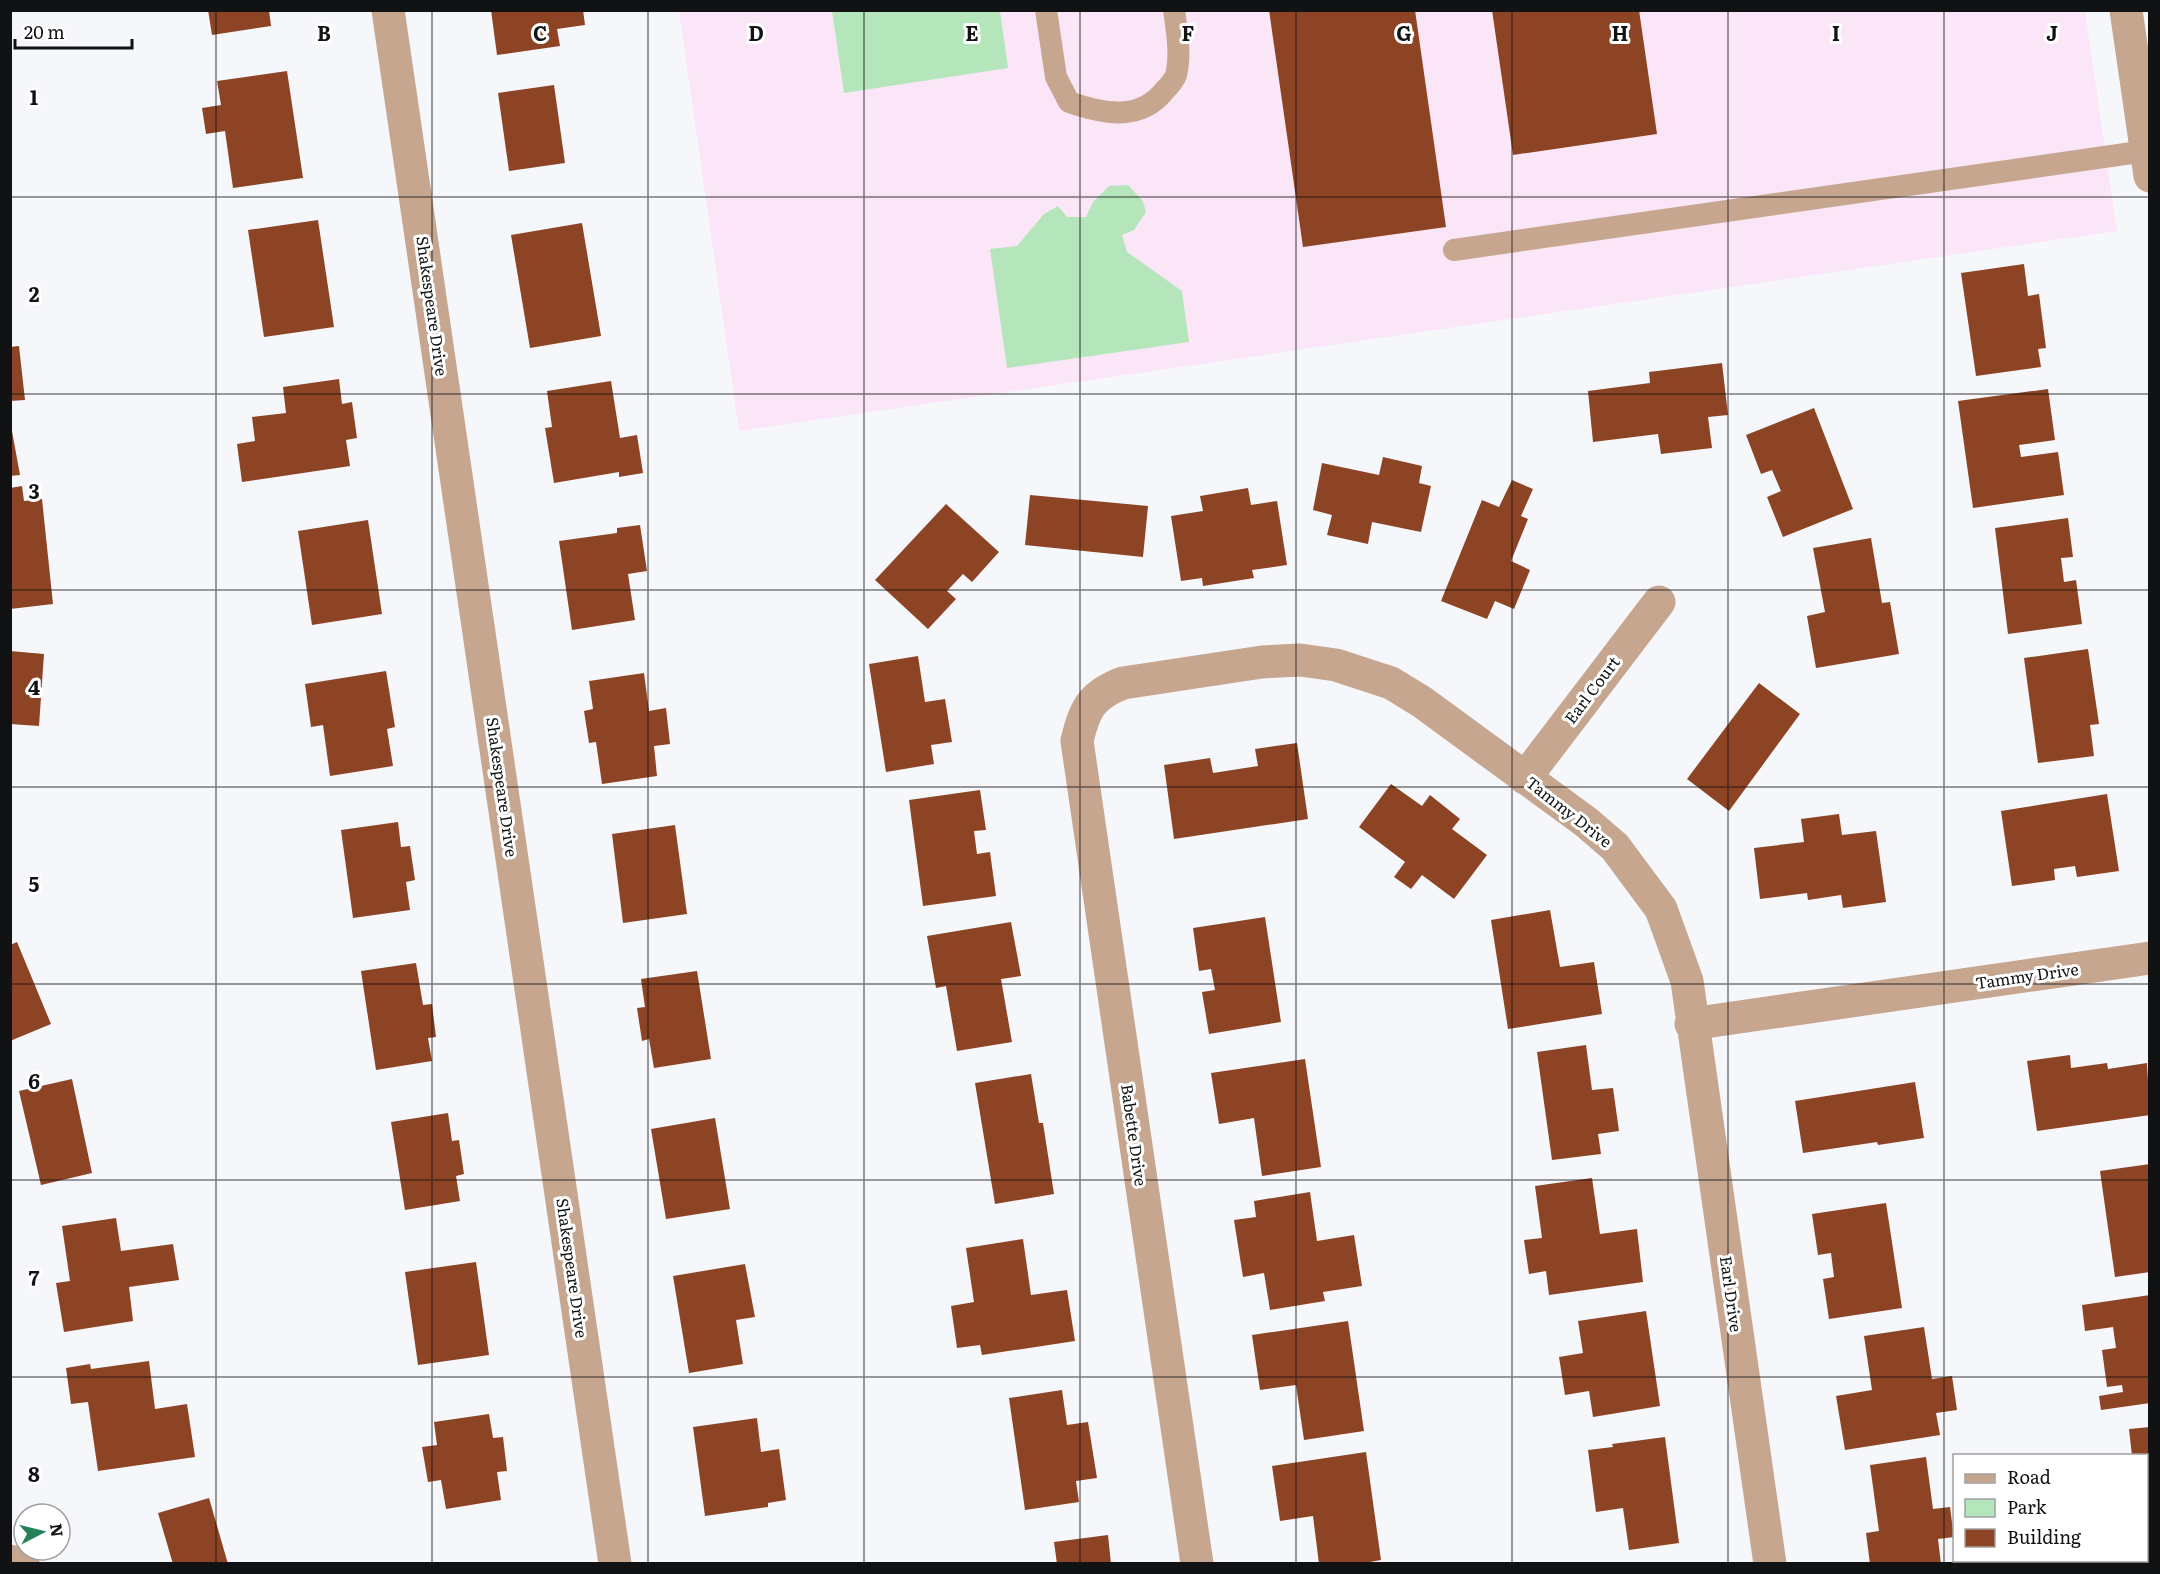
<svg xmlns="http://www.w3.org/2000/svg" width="2160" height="1574" font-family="Literata,serif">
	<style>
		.education { fill: #fae6f7 }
		.green { fill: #b5e6bb }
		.building { fill: #8d4424 }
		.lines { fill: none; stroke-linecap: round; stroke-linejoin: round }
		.service { stroke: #c7a690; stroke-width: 22 }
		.minor { stroke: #c7a690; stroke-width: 33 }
		.tertiary { stroke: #c7a690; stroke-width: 33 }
		.grid { fill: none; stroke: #111213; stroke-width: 1.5; stroke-opacity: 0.55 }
		.labels { text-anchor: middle; stroke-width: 6; stroke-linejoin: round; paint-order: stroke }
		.street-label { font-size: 16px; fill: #111213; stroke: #fff }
		.grid-label { font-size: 20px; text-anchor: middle; font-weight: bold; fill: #111213; stroke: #fff; stroke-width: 6; stroke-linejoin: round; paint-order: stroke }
	</style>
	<rect width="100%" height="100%" fill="#f5f7fb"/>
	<path class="education" d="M679 11H2085L2117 231 739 431Z"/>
	<path class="green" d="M832 11H1000L1008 68 844 93Z
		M1128 185 1143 201 1146 212 1134 230 1122 235 1127 252 1182 291 1189 342 1007 368 990 249 1017 246 1044 214 1058 206 1067 217H1086L1093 202 1109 186Z"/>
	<path class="building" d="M208 10H269L271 26 212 35Z
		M491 10H583L585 25 557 29 560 46 497 55Z
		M1269 10H1415L1446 227 1303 247Z
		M1492 10H1639L1657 134 1513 155Z
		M287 71 303 178 233 188 225 131 206 134 202 108 221 105 217 81Z
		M554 85 565 163 509 171 498 93Z
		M318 220 334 327 264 337 248 230Z
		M582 223 601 336 530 348 511 235Z
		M2024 264 2028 296 2039 294 2046 348 2038 349 2041 367 1976 376 1961 273Z
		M19 346 25 400 10 401V347Z
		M1722 363 1728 415 1708 417 1712 448 1661 454 1658 434 1593 442 1588 391 1650 383 1649 372Z
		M339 379 342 404 352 402 357 438 346 440 350 466 242 482 237 444 255 441 252 417 286 413 283 387Z
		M611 381 620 438 637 435 643 473 619 477V472L554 483 545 428 552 427 547 391Z
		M2048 389 2055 440 2019 445 2021 457 2058 452 2064 495 1973 508 1958 401Z
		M1814 408 1853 509 1783 537 1767 497 1781 491 1772 470 1761 474 1746 435Z
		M10 420 20 475 10 476Z
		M1383 457 1422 466 1419 483 1431 486 1421 532 1372 522 1368 544 1327 535 1332 515 1313 510 1322 463 1379 475Z
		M1512 480 1533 489 1521 516 1528 519 1511 561 1530 570 1514 609 1495 601 1487 619 1441 601 1482 500 1499 507Z
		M22 486 24 501 42 499 53 604 10 609V488Z
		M1248 488 1251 505 1277 501 1287 565 1252 570 1254 578 1203 586 1202 578 1181 581 1171 516 1203 511 1200 496Z
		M1030 495 1148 506 1143 557 1025 545Z
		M946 504 999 552 972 582 963 574 947 591 956 599 928 629 875 580Z
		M2068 518 2073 557 2061 558 2064 582 2076 580 2082 624 2008 634 1995 528Z
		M368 520 382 614 312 625 298 531Z
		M640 525 647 571 628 574 635 620 572 630 559 541 617 533V528Z
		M1871 538 1882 603 1890 602 1899 654 1816 668 1807 616 1825 612 1813 548Z
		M2088 649 2099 724 2090 725 2094 756 2038 763 2024 658Z
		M10 651 44 654 39 726 10 724Z
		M918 656 925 702 945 699 952 742 931 745 934 764 886 772 869 664Z
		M386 671 395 727 387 729 393 766 330 776 323 725 311 727 305 684Z
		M644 673 649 711 666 708 670 744 654 746 657 776 602 784 596 742 589 743 584 711 593 709 589 681Z
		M1759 683 1800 714 1729 811 1687 779Z
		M1297 743 1308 819 1174 839 1164 765 1210 758 1213 773 1258 766 1255 749Z
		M1391 784 1422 806 1430 795 1460 819 1452 829 1487 855 1454 899 1422 875 1411 889 1394 877 1405 862 1359 827Z
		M980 790 986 830 974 831 977 854 990 852 996 896 923 906 909 800Z
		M2107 794 2119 871 2077 877 2075 866 2054 869 2055 880 2012 886 2001 811Z
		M1839 814 1842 835 1876 831 1886 902 1843 908 1841 895 1808 900 1807 893 1760 899 1754 848 1804 842 1801 819Z
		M398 822 401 847 410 846 415 880 406 882 410 910 353 918 341 830Z
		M675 825 687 914 623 923 612 834Z
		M1550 910 1560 967 1594 962 1602 1014 1508 1029 1491 920Z
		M1265 917 1281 1022 1209 1034 1202 992 1215 990 1211 969 1199 971 1193 928Z
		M1011 922 1021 976 1001 979 1012 1042 957 1051 946 986 936 988 927 936Z
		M17 942 51 1024 10 1041V945Z
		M416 963 423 1005 432 1004 436 1037 428 1038 432 1061 376 1070 361 971Z
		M697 971 711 1059 654 1068 649 1039 642 1041 637 1008 645 1007 641 979Z
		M1586 1045 1592 1090 1613 1088 1619 1131 1598 1134 1601 1154 1552 1160 1537 1052Z
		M2070 1055 2071 1068 2107 1063 2108 1069 2147 1063 2150 1115 2037 1131 2027 1061Z
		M1305 1059 1321 1167 1262 1176 1254 1118 1219 1124 1211 1073Z
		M1031 1074 1039 1123H1043L1054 1194 995 1204 975 1083Z
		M72 1079 92 1173 41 1185 19 1091Z
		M1915 1082 1924 1138 1878 1145 1877 1142 1803 1153 1795 1101Z
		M448 1113 452 1141 459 1140 464 1174 456 1176 460 1201 405 1210 391 1122Z
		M715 1118 730 1209 666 1219 651 1129Z
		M2150 1164V1272L2115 1277 2100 1171Z
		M1592 1178 1600 1234 1637 1229 1643 1282 1549 1295 1546 1271 1529 1274 1524 1240 1542 1238 1535 1186Z
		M1310 1192 1317 1241 1354 1235 1362 1286 1323 1292 1325 1301 1270 1310 1264 1273 1243 1277 1234 1220 1256 1217 1254 1201Z
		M1886 1203 1902 1308 1829 1319 1823 1279 1834 1277 1831 1253 1818 1255 1812 1214Z
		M116 1218 121 1251 173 1244 179 1280 129 1287 133 1321 64 1332 56 1283 70 1281 62 1226Z
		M1023 1239 1031 1295 1067 1290 1075 1341 982 1355 980 1345 957 1348 951 1306 974 1302 966 1248Z
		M476 1262 489 1355 418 1365 405 1272Z
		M745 1264 755 1317 736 1320 743 1364 689 1373 673 1276Z
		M2150 1295V1403L2101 1410 2099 1396 2123 1392 2122 1385 2107 1387 2102 1350 2116 1348 2113 1327 2085 1331 2082 1305Z
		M1646 1311 1660 1406 1593 1417 1589 1391 1565 1395 1559 1357 1583 1353 1578 1321Z
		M1348 1321 1364 1431 1304 1440 1296 1385 1260 1390 1252 1335Z
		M1924 1327 1932 1379 1952 1376 1957 1410 1936 1413 1940 1435 1845 1450 1836 1396 1872 1390 1864 1336Z
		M149 1361 155 1409 187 1404 195 1457 98 1471 88 1402 71 1404 66 1368 90 1364 91 1369Z
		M1062 1390 1067 1425 1088 1422 1097 1478 1076 1481 1079 1502 1025 1510 1009 1398Z
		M489 1414 493 1438 503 1437 507 1471 497 1472 501 1500 446 1509 441 1480 428 1482 422 1447 437 1445 434 1422Z
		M757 1418 761 1452 779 1449 786 1500 768 1503V1507L705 1516 693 1427Z
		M2150 1427V1534H2146V1456H2132L2129 1429Z
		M1665 1437 1679 1543 1629 1550 1623 1508 1596 1512 1588 1450 1613 1447 1612 1444Z
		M1366 1452 1381 1560 1359 1564H1319L1313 1516 1280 1521 1272 1466Z
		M1926 1457 1933 1509 1950 1507 1954 1537 1938 1539 1941 1564H1870L1866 1533 1879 1531 1870 1465Z
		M209 1498 228 1564H173L158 1513Z
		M1108 1535 1111 1564H1057L1054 1542Z"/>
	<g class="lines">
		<path class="service" d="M1046 10 1056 77 1069 102C1103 114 1140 122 1165 90 1169 86 1174 80 1176 75 1181 55 1177 31 1174 10
			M1454 250 2146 151"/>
		<path class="minor" d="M388 10 615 1564
			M1525 778 1659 602
			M1691 1024 2150 958
			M10 1561 23 1564
			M1197 1564 1077 741C1084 710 1091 695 1123 683L1262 662 1300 660 1336 665 1391 683 1422 702 1586 822 1615 847 1661 909 1687 981 1770 1564"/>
		<path class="tertiary" d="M2126 10 2150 176"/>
	</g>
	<path class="grid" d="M216 10V1564M432 10V1564M648 10V1564M864 10V1564M1080 10V1564M1296 10V1564M1512 10V1564M1728 10V1564M1944 10V1564M10 197H2150M10 394H2150M10 590H2150M10 787H2150M10 984H2150M10 1180H2150M10 1377H2150"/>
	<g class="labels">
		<g class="street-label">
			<text transform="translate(432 306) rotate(82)" y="6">Shakespeare Drive</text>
			<text transform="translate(1592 690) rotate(-53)" y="6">Earl Court</text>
			<text transform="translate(502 787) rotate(82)" y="6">Shakespeare Drive</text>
			<text transform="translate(1569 812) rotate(38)" y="6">Tammy Drive</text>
			<text transform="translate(2027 976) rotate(-8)" y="6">Tammy Drive</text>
			<text transform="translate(1134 1135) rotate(82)" y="6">Babette Drive</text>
			<text transform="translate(572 1268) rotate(82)" y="6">Shakespeare Drive</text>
			<text transform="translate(1731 1294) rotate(82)" y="6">Earl Drive</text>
		</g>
	</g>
	<g class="grid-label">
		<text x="324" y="41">B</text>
		<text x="540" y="41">C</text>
		<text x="756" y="41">D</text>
		<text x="972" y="41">E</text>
		<text x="1188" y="41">F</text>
		<text x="1404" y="41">G</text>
		<text x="1620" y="41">H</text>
		<text x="1836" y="41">I</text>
		<text x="2052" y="41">J</text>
		<text x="34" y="105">1</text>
		<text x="34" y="302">2</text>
		<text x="34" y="499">3</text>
		<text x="34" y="695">4</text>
		<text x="34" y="892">5</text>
		<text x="34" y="1089">6</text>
		<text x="34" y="1286">7</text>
		<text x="34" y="1482">8</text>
	</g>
	<rect width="2160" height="1574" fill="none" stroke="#111213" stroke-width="24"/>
	<rect x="1953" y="1454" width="195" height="108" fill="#ffffff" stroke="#a0a0a1" stroke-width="1.5"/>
	<rect x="1965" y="1474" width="30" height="9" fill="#c7a690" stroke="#a0a0a1" stroke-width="1.5"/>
	<text x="2007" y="1484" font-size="18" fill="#111213">Road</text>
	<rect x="1965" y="1499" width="30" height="18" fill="#b5e6bb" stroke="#a0a0a1" stroke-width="1.5"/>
	<text x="2007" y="1514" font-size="18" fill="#111213">Park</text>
	<rect x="1965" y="1529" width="30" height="18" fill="#8d4424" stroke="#a0a0a1" stroke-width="1.5"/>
	<text x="2007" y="1544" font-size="18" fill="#111213">Building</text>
	<g transform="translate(42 1532) rotate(83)"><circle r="28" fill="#ffffff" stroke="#a0a0a1" stroke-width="1.5"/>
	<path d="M0-4.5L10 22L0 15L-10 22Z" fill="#238057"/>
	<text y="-9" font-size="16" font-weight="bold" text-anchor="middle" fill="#111213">N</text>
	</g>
	<path d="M15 39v9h117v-9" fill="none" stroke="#111213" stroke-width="3"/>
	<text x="24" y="39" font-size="18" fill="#111213" stroke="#ffffff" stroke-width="4.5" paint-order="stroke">20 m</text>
</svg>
